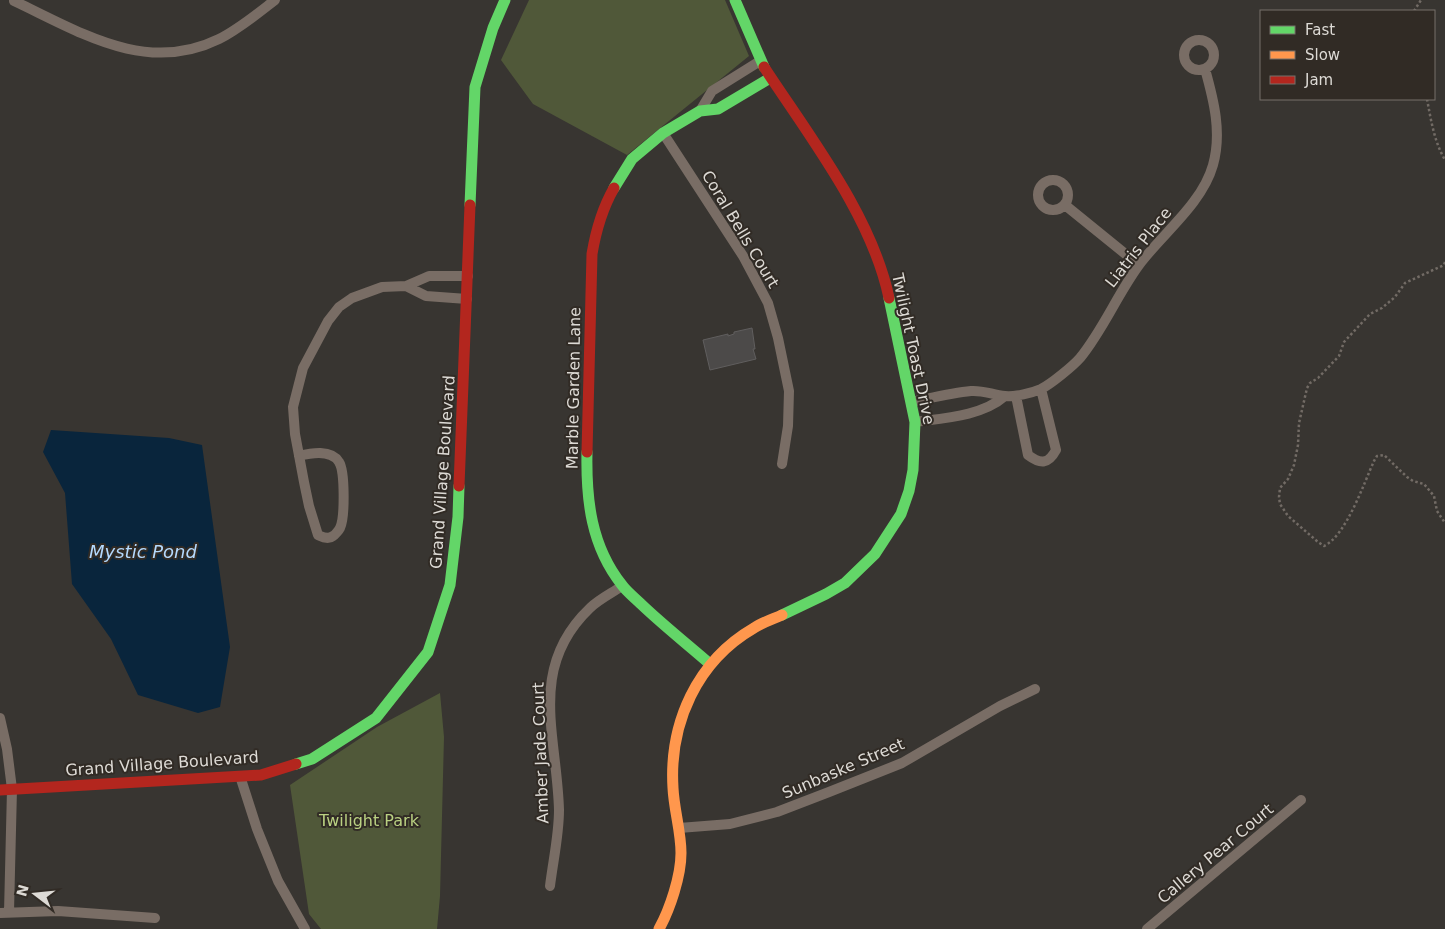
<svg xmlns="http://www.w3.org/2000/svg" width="1445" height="929" font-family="'DejaVu Sans',sans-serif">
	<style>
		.green { fill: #505839 }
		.water { fill: #09253c }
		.building { fill: #4c4a49; stroke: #605e5e }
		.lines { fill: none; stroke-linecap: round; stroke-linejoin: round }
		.path { stroke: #726b65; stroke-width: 2.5; stroke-dasharray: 2.5 2.5; stroke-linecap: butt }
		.street { stroke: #796d65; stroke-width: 10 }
		.fast { stroke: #63d668; stroke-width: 11 }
		.slow { stroke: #ff974d; stroke-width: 11 }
		.jam { stroke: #b3261e; stroke-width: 11 }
		.labels { text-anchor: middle; stroke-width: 4; stroke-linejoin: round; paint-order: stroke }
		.street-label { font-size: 16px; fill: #dddad5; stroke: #312b25 }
		.park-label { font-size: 16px; fill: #bad182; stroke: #312b25 }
		.water-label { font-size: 18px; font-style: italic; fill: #b4d9fd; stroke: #312b25 }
	</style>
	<rect width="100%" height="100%" fill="#383531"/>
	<path class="green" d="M529 0H725L749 56 627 155 533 104 501 60Z
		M440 693 444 737 440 896 437 929H321L309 914 290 785 377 727Z"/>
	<path class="water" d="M51 430 169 438 202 445 230 647 220 707 198 713 138 695 111 639 72 584 65 493 43 452Z"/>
	<path class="building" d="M752 328 755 349H753L756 359 710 370 703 340 728 334V336L734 334V332Z"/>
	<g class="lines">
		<path class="path" d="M1414 11 1421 0
			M1427 99C1431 120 1434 141 1445 160
			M1445 262 1444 265 1405 283 1395 297 1382 308 1370 314 1344 342 1339 356 1318 378 1310 383 1307 388 1299 423 1298 445 1294 465 1288 479 1280 488 1279 497 1280 504 1288 516 1318 542 1324 546C1346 536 1364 483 1374 461L1377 456 1384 455 1407 477 1413 481 1424 484 1434 496 1437 511 1445 523"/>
		<path class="street" d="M14 1C80 32 146 75 219 39 239 29 257 14 275 0
			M1184 55a15 15 0 1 1 30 0a15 15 0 1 1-30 0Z
			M700 111 712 91 760 61
			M663 133 743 256 768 303 778 338 789 391 788 426 782 464
			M1038 195a15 15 0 1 1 30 0a15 15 0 1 1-30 0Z
			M1065 205 1139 265
			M406 286 426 296 467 299
			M1016 396 1028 455C1040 464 1048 465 1056 450L1041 389
			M911 402C931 398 951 393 971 391 983 390 993 395 1005 396 1015 397 1032 393 1041 389 1051 384 1073 366 1080 358 1103 330 1117 295 1139 265 1162 234 1202 204 1213 165 1222 133 1214 101 1205 69
			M915 422C945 418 982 416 1005 396
			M299 456C311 453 331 449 339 462 345 471 345 518 340 528 339 530 335 535 333 536 328 540 323 537 318 535L309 506 304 482 295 434 293 407 303 368 328 321 339 307 352 298 382 287 406 286 429 276H468
			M0 718 7 749 12 789 9 912
			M240 776 257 829 278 881 305 929
			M679 828 730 824 777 812 829 792 902 763 1000 706 1035 689
			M550 886C553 861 559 835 559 810 557 735 527 668 590 608 599 599 612 593 622 586
			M0 913 58 911 155 918
			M1147 929 1301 800"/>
		<path class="fast" d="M735 0 764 67
			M614 188 632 159 663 133 700 111 718 109 770 78
			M470 205 475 87 493 28 505 0
			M587 452C586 500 591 546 622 585 627 592 635 598 641 604 663 625 687 644 710 664
			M782 615 826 594 845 583 875 554 901 514 909 491 913 470 915 422 889 298
			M296 764 312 759 376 718 428 652 450 585 458 517 459 486"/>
		<path class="slow" d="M659 929C670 909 681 876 681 853 681 831 674 810 673 788 669 723 697 661 754 628 763 622 773 619 782 615"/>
		<path class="jam" d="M764 67C809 136 872 216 889 298
			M587 452 592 254C596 230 602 209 614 188
			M459 486 470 205
			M0 790 261 775 296 764"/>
	</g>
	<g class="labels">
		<g class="street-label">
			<text transform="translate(741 229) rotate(59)" y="6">Coral Bells Court</text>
			<text transform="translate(1138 247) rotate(-52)" y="6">Liatris Place</text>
			<text transform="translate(914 349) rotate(78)" y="6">Twilight Toast Drive</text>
			<text transform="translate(573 388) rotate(-89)" y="6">Marble Garden Lane</text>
			<text transform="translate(442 472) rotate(-86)" y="6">Grand Village Boulevard</text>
			<text transform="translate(540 753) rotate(-92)" y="6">Amber Jade Court</text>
			<text transform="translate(162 763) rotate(-4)" y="6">Grand Village Boulevard</text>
			<text transform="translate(843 768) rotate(-23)" y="6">Sunbaske Street</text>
			<text transform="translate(1215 853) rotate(-40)" y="6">Callery Pear Court</text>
		</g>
		<g class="park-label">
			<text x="369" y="826">Twilight Park</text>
		</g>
		<g class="water-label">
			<text x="143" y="558">Mystic Pond</text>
		</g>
	</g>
	<rect x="1260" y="10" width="175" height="90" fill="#312b25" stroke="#76716b"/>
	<rect x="1270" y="26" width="25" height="8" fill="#63d668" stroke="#76716b"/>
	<text x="1305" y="35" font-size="15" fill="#dddad5">Fast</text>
	<rect x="1270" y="51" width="25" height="8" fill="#ff974d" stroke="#76716b"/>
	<text x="1305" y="60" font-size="15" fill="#dddad5">Slow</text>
	<rect x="1270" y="76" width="25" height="8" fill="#b3261e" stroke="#76716b"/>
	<text x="1305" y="85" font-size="15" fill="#dddad5">Jam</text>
	<g transform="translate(35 894) rotate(286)" stroke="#312b25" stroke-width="4" paint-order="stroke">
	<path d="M0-4L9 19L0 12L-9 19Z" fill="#dddad5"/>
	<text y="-8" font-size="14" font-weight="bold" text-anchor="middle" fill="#dddad5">N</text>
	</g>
</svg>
